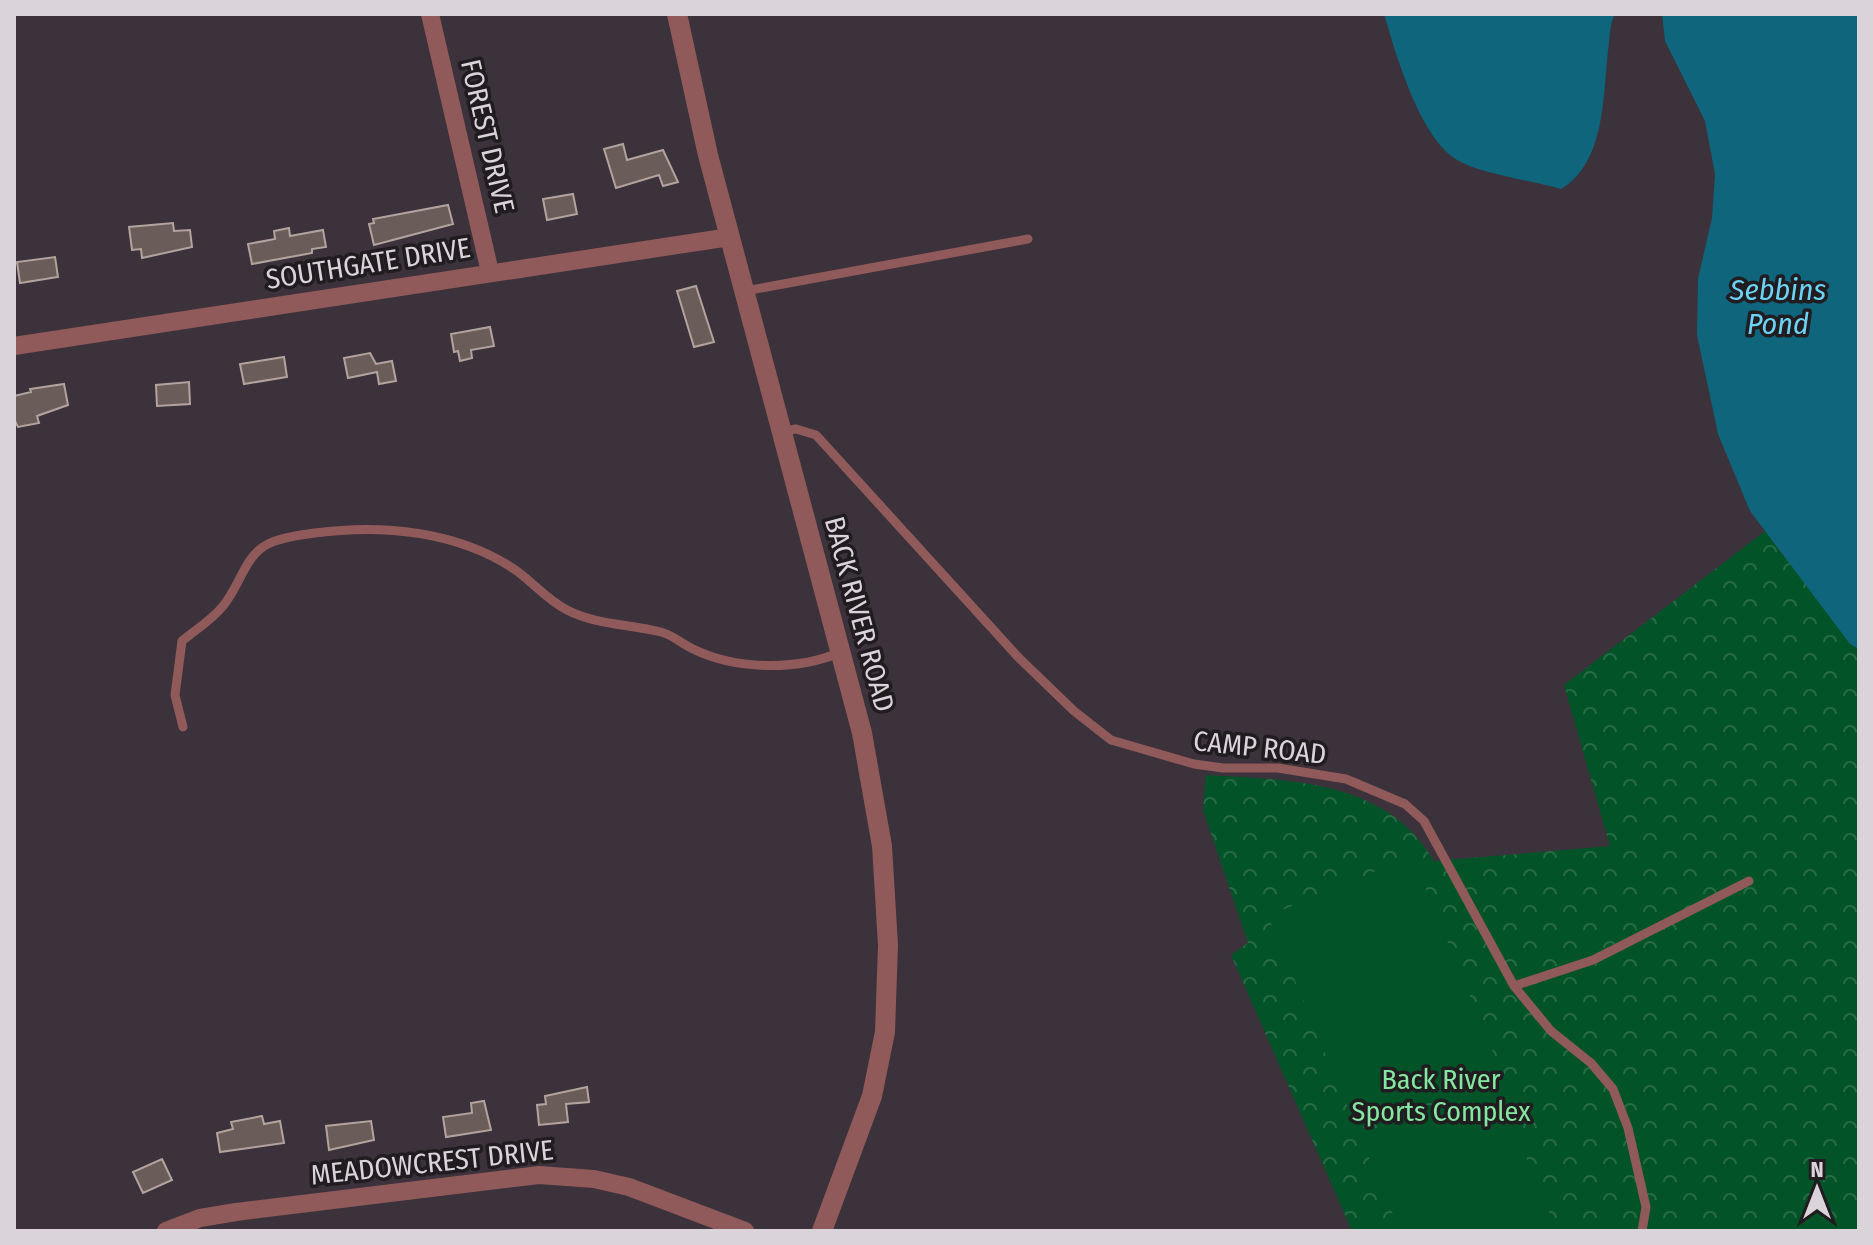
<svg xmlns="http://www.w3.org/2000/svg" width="1873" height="1245" font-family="'Fira Sans Condensed',sans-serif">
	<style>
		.park { fill: url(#park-crowns) }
		.pitch { fill: #035328 }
		.water { fill: #0e657c }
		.building { fill: #6a5c58; stroke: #b3a39e; stroke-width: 2 }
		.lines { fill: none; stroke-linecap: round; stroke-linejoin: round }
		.service { stroke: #90595a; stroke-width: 9 }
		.minor { stroke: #90595a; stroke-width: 18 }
		.tertiary { stroke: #90595a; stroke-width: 20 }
		.labels { text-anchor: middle; stroke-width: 7; stroke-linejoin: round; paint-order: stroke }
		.street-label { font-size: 28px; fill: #dad4da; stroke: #201c20 }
		.park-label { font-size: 28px; fill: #84e6a1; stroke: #201c20 }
		.water-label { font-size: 30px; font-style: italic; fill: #6cd3f5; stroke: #201c20 }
	</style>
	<defs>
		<pattern id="park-crowns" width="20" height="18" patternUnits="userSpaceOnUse" patternTransform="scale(2)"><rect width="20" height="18" fill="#035328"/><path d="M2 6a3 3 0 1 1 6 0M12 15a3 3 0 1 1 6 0" fill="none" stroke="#276b47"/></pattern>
	</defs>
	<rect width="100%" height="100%" fill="#3c323b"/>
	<path class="park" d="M1765 531C1792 570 1822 599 1859 630V1231H1352L1231 955 1248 943 1203 810 1206 775C1290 780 1387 780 1434 861L1610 846 1564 685Z"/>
	<path class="pitch" d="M1412 856 1500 1069 1357 1129 1268 916Z
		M1496 1085 1557 1231H1400L1362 1141Z"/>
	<path class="water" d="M1384 14H1615C1609 25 1610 39 1608 51 1603 97 1605 163 1561 189 1534 181 1482 174 1459 161 1420 140 1396 54 1384 14Z
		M1662 14H1859V649L1850 644 1750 511 1718 434 1697 335 1698 279 1712 218 1715 174 1705 121 1665 41Z"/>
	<path class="building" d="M623 144 627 160 663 150 678 182 663 186 659 175 616 188 604 149Z
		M573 194 577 214 547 220 543 199Z
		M448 205 453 224 374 245 369 224 374 223 373 219Z
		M173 223 174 231 190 230 192 247 142 258 141 249 132 250 129 227Z
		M289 228 290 236 323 230 326 247 312 249V253L252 264 248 244 275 239 274 231Z
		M55 257 58 277 20 283 17 262Z
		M696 286 714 342 694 347 677 291Z
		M490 327 494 346 471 350 472 358 460 361 458 351 454 352 451 334Z
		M370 353 376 364 392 361 396 381 379 384 377 372 348 378 344 358Z
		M284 357 287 377 244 384 240 364Z
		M189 382 190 404 157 406 156 385Z
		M64 384 68 405 37 416 39 423 18 427 14 419V396L31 392 30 389Z
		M587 1087 589 1102 566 1104 568 1122 539 1125 537 1105 546 1104 545 1096Z
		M484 1101 491 1130 446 1137 443 1117 472 1113 471 1103Z
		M262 1116 264 1124 280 1121 284 1143 220 1152 217 1133 233 1129 231 1122Z
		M371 1121 374 1140 329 1150 326 1126Z
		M162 1159 172 1180 143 1193 133 1172Z"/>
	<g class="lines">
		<path class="service" d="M745 291 1028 239
			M783 431 796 429 816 435 1019 658 1074 711 1111 740 1194 764 1223 768H1278L1346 779 1405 804 1424 821 1514 986 1551 1031 1591 1063 1613 1089 1628 1128 1646 1207 1642 1231
			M183 727 175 695 182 641C195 630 212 620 223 606 240 586 245 555 268 544 281 537 301 535 315 533 382 524 457 531 514 569 533 582 546 599 567 610 596 625 630 624 661 632 673 635 682 644 693 649 736 670 797 671 841 652
			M1514 986 1593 960 1749 881"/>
		<path class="minor" d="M430 14 490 272
			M14 346 730 237
			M166 1231 200 1218 236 1212 539 1175 594 1179 629 1187 745 1231"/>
		<path class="tertiary" d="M677 14 708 155 862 733 882 846 888 945 885 1032 872 1096 822 1231"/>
	</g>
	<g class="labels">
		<g class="street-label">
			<text transform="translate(488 136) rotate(77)" y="10">FOREST DRIVE</text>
			<text transform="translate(368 263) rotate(-9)" y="10">SOUTHGATE DRIVE</text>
			<text transform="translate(860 614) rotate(75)" y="10">BACK RIVER ROAD</text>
			<text transform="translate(1260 747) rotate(6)" y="10">CAMP ROAD</text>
			<text transform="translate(432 1162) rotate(-6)" y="10">MEADOWCREST DRIVE</text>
		</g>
		<g class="park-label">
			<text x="1441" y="1089">Back River<tspan x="1441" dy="32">Sports Complex</tspan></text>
		</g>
		<g class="water-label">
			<text x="1778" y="300">Sebbins<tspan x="1778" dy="34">Pond</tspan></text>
		</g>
	</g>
	<rect width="1873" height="1245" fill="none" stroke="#dad4da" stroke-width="32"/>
	<g transform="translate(1817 1189)" stroke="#201c20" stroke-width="6" paint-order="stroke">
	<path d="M0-6L14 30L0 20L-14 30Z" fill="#dad4da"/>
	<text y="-12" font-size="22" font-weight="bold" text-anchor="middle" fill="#dad4da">N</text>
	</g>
</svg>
